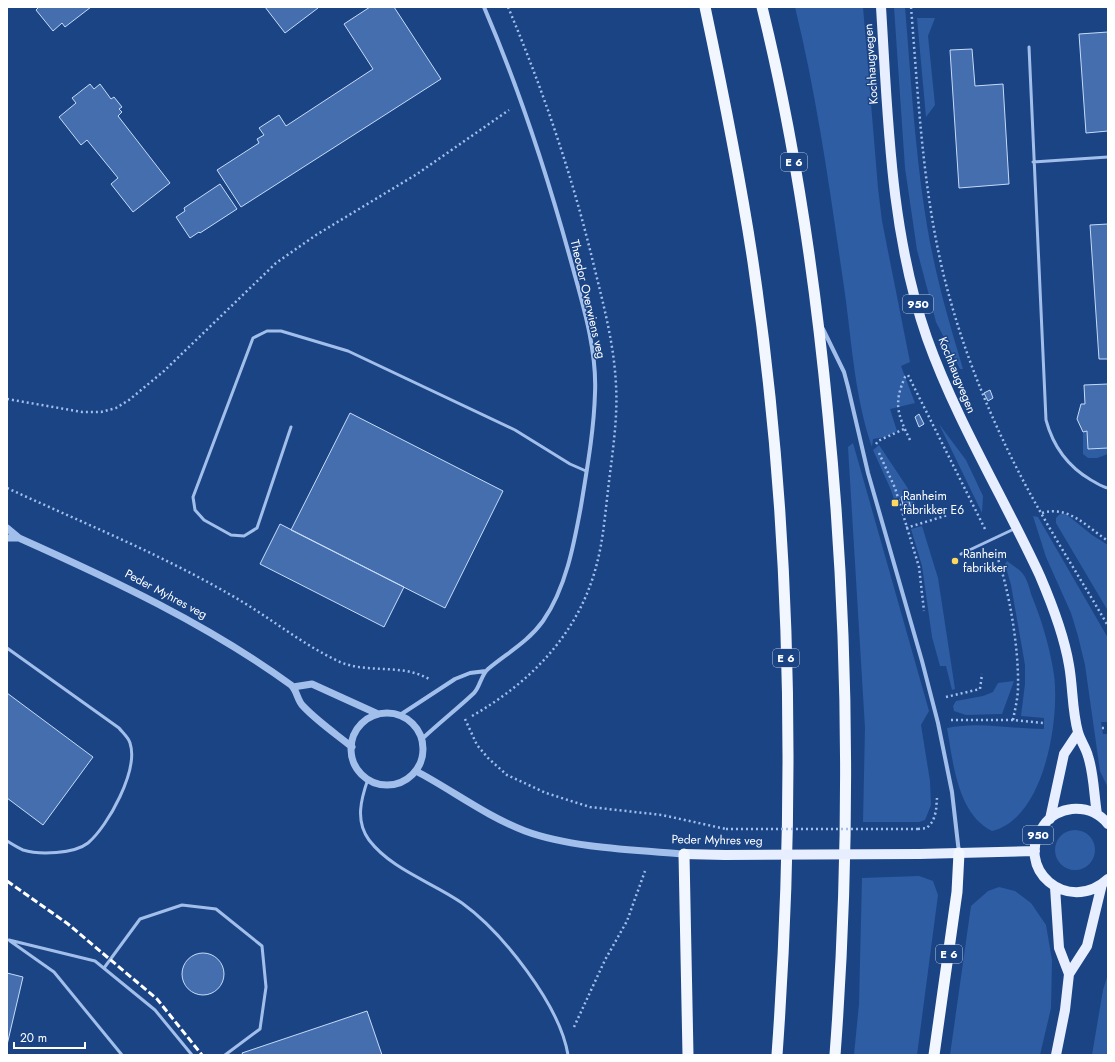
<svg xmlns="http://www.w3.org/2000/svg" width="1115" height="1062" font-family="Jost,sans-serif">
	<style>
		.green { fill: #2e5da3 }
		.building { fill: #446eae; stroke: #c7dbf8 }
		.lines { fill: none; stroke-linecap: round; stroke-linejoin: round }
		.path { stroke: #a2bfeb; stroke-width: 2.5; stroke-dasharray: 2 3; stroke-linecap: butt }
		.service { stroke: #a2bfeb; stroke-width: 3 }
		.minor { stroke: #a2bfeb; stroke-width: 4 }
		.tertiary { stroke: #a2bfeb; stroke-width: 7 }
		.primary { stroke: #e6eeff; stroke-width: 10 }
		.trunk { stroke: #f2f6ff; stroke-width: 11 }
		.rail { stroke: #fff; stroke-width: 3; stroke-dasharray: 7 3; stroke-linecap: butt }
		.path-bridge { stroke: #a2bfeb; stroke-width: 2.5; stroke-dasharray: 2 3; stroke-linecap: butt }
		.primary-bridge { stroke: #e6eeff; stroke-width: 10 }
		.poi-dot { fill: #fdd75e; stroke: #1b4485; stroke-width: 1.5 }
		.labels { text-anchor: middle; stroke-width: 3; stroke-linejoin: round; paint-order: stroke }
		.shield { fill: #1b4485; stroke: #bbc7da; stroke-width: 1 }
		.shield-label { font-size: 11px; font-weight: bold; fill: #fff }
		.street-label { font-size: 12px; fill: #fff; stroke: #1b4485 }
		.poi-label { font-size: 12px; fill: #fff; stroke: #1b4485; text-anchor: start }
	</style>
	<rect width="100%" height="100%" fill="#1b4485"/>
	<path class="green" d="M795 7H863L878 188 882 221 910 362 901 366 915 403 890 409 897 431 885 437 873 439 872 447C855 398 852 345 845 294 831 198 818 101 795 7Z
		M894 7H905C912 90 916 175 933 257 941 295 952 332 963 369H960L936 322 917 250 905 168Z
		M917 18H935L928 36 935 105 926 117Z
		M939 424 966 460 983 496 982 513Z
		M1087 431 1088 449 1108 448V454L1097 458H1088L1083 454V432Z
		M853 443 929 711 921 725 930 781 931 805 925 820 919 822H863L865 728 848 447Z
		M879 445 907 487 916 505 911 508 907 495 894 499 891 490 873 450Z
		M1060 514H1066L1092 535 1108 545V611L1056 523V518Z
		M1033 516 1038 517 1108 638V722H1101L1103 734H1108V788L1100 771 1085 665 1078 636 1071 613 1046 557Z
		M922 526 938 578 955 689 952 690 946 666H940L932 637 922 566 911 529Z
		M1007 561C1012 565 1019 569 1023 574 1028 580 1030 592 1033 599 1043 624 1050 649 1054 675 1060 720 1044 819 992 831 957 814 953 761 947 728 979 721 1011 729 1044 729V718L1021 716 1025 684V665L1011 585 1005 564Z
		M1014 681 1002 714 966 715 954 711 953 706 956 701 983 696 993 692 998 683Z
		M1055 850a20 20 0 1 1 40 0a20 20 0 1 1-40 0Z
		M919 876 933 881 938 895 917 1055H854L859 1004 862 878Z
		M999 887 1015 891 1031 903 1046 925 1052 960 1051 1008 1040 1055H950L971 906 988 891Z
		M1108 974V1055H1092L1103 990Z"/>
	<path class="building" d="M39 7H91L65 27 62 23 53 31 36 10Z
		M265 7H317L318 8 285 33Z
		M370 7H394L441 79 241 207 217 170 259 143 257 139 264 135 259 128 279 115 286 126 373 69 344 24Z
		M1108 32V131L1086 133 1079 34Z
		M972 49 975 86 1003 84 1009 184 959 188 950 50Z
		M90 84 94 89 100 84 111 99 114 97 122 107 119 109 122 112 118 116 170 183 133 212 111 184 118 178 87 140 81 145 59 117 76 103 72 98Z
		M220 184 237 209 200 233 199 232 190 238 176 217 185 211 184 208Z
		M1108 224V359H1099L1090 225Z
		M1108 384V448L1088 449 1087 431 1083 432 1077 419 1081 404H1085L1084 385Z
		M990 390 993 398 988 401 984 393Z
		M350 413 503 491 445 608 291 530Z
		M919 414 924 424 919 427 915 417Z
		M907 495 911 508 904 509 901 497Z
		M280 524 404 587 384 627 260 564Z
		M7 693 93 757 43 825 7 798Z
		M182 974a21 21 0 1 1 42 0a21 21 0 1 1-42 0Z
		M7 973 23 977 7 1045Z
		M367 1011 382 1055H243L242 1053Z"/>
	<g class="lines">
		<path class="path" d="M911 7C919 105 923 204 950 299 970 371 1001 442 1037 506 1060 547 1085 586 1108 626
			M7 399 82 412H101L116 408 129 400 164 371 276 263 316 235 417 174 509 110
			M910 440C898 415 893 404 905 377L908 375 985 529
			M876 444 878 441 904 429
			M879 453 895 488 919 567 924 611
			M7 488C81 522 158 553 229 594 267 615 301 644 340 662 369 674 401 663 429 679
			M1042 513C1069 505 1087 527 1108 541
			M906 528 948 515
			M995 551C1009 586 1019 649 1018 687 1018 698 1015 709 1013 720
			M946 697 980 689 982 674
			M472 716C531 682 578 634 596 567 603 542 605 515 608 490 612 455 618 420 616 385 614 343 603 303 593 262 572 175 543 90 508 7
			M465 719 477 745 488 758 507 775 546 793 590 807 662 815 726 829
			M951 720H1013L1044 723
			M1102 728H1108
			M918 829 927 828 933 821 936 811 937 798
			M574 1027 605 960 627 921 645 871"/>
		<path class="service" d="M1029 47 1046 420C1053 446 1067 466 1091 480 1097 483 1102 487 1108 488
			M1033 162 1108 157
			M291 427 257 528 244 536 231 535 204 520 195 510 193 497 253 338 267 331H281L348 351 515 430 570 464 586 471
			M961 554 1014 529
			M7 648 119 728C122 732 129 738 130 743 139 770 108 826 88 843 74 854 39 855 23 850 18 848 12 844 7 841
			M368 779C361 799 355 821 369 840 392 870 432 882 462 903 502 932 560 1005 568 1055
			M9 940 95 961 155 1010 192 1055
			M10 941 54 972 122 1055
			M104 968 140 919 182 905 216 909 262 946 266 987 260 1029 225 1055"/>
		<path class="minor" d="M823 329 844 372 848 387 868 473 922 661 938 723 952 792 959 853
			M400 715 455 679 470 673 486 671
			M422 739C439 723 457 709 474 693 480 687 481 675 488 669 507 653 528 642 543 621 566 588 574 544 581 506 587 469 594 430 595 393 597 350 583 305 572 265 548 177 520 91 484 7"/>
		<path class="tertiary" d="M7 528 19 538C113 580 207 624 291 685 297 690 297 700 303 706 317 721 336 734 352 747
			M7 538H19
			M293 687 312 684 378 714
			M351 749a36 36 0 1 1 72 0a36 36 0 1 1-72 0Z
			M416 771C452 790 486 816 525 831 571 848 635 850 684 854"/>
		<path class="primary" d="M881 7C888 118 890 232 927 338 957 422 1003 496 1040 576 1052 604 1064 635 1069 665 1073 687 1072 711 1078 732 1080 740 1086 748 1088 756 1094 774 1094 796 1097 814
			M1050 819 1064 754 1078 733
			M1108 824C1099 813 1086 808 1072 809 1061 810 1050 816 1044 825 1012 868 1068 916 1108 879
			M684 854 725 855
			M919 854 1035 851
			M1055 887 1059 948 1069 974 1065 1010 1056 1055
			M1069 974 1087 946 1102 884"/>
		<path class="trunk" d="M705 7C723 92 740 176 753 262 792 524 796 791 777 1055
			M762 7C795 141 815 278 828 415 849 628 851 842 835 1055
			M684 854 688 1055
			M934 1055 957 892 959 853"/>
		<path class="rail" d="M7 881 68 924 157 999 202 1055"/>
		<path class="path-bridge" d="M726 829H918"/>
		<path class="primary-bridge" d="M725 855 919 854"/>
	</g>
	<g class="poi-dot">
		<rect x="891" y="499" width="8" height="8" rx="2"/>
		<circle cx="955" cy="561" r="4"/>
	</g>
	<g class="labels">
		<g class="shield">
			<rect x="781" y="153" width="26" height="18" rx="3"/>
			<rect x="903" y="295" width="30" height="18" rx="3"/>
			<rect x="773" y="649" width="26" height="18" rx="3"/>
			<rect x="1023" y="826" width="30" height="18" rx="3"/>
			<rect x="936" y="945" width="26" height="18" rx="3"/>
		</g>
		<g class="shield-label">
			<text x="794" y="166">E 6</text>
			<text x="918" y="308">950</text>
			<text x="786" y="662">E 6</text>
			<text x="1038" y="839">950</text>
			<text x="949" y="958">E 6</text>
		</g>
		<g class="street-label">
			<text transform="translate(871 64) rotate(-94)" y="4">Kochhaugvegen</text>
			<text transform="translate(588 299) rotate(77)" y="4">Theodor Overwiens veg</text>
			<text transform="translate(957 375) rotate(68)" y="4">Kochhaugvegen</text>
			<text transform="translate(166 594) rotate(28)" y="4">Peder Myhres veg</text>
			<text transform="translate(717 840) rotate(1)" y="4">Peder Myhres veg</text>
		</g>
		<g class="poi-label">
			<text x="903" y="500">Ranheim<tspan x="903" dy="14">fabrikker E6</tspan></text>
			<text x="963" y="558">Ranheim<tspan x="963" dy="14">fabrikker</tspan></text>
		</g>
	</g>
	<rect width="1115" height="1062" fill="none" stroke="#ffffff" stroke-width="16"/>
	<path d="M14 1042v6h71v-6" fill="none" stroke="#ffffff" stroke-width="2"/>
	<text x="20" y="1042" font-size="12" fill="#ffffff" stroke="#1b4485" stroke-width="3" paint-order="stroke">20 m</text>
</svg>
